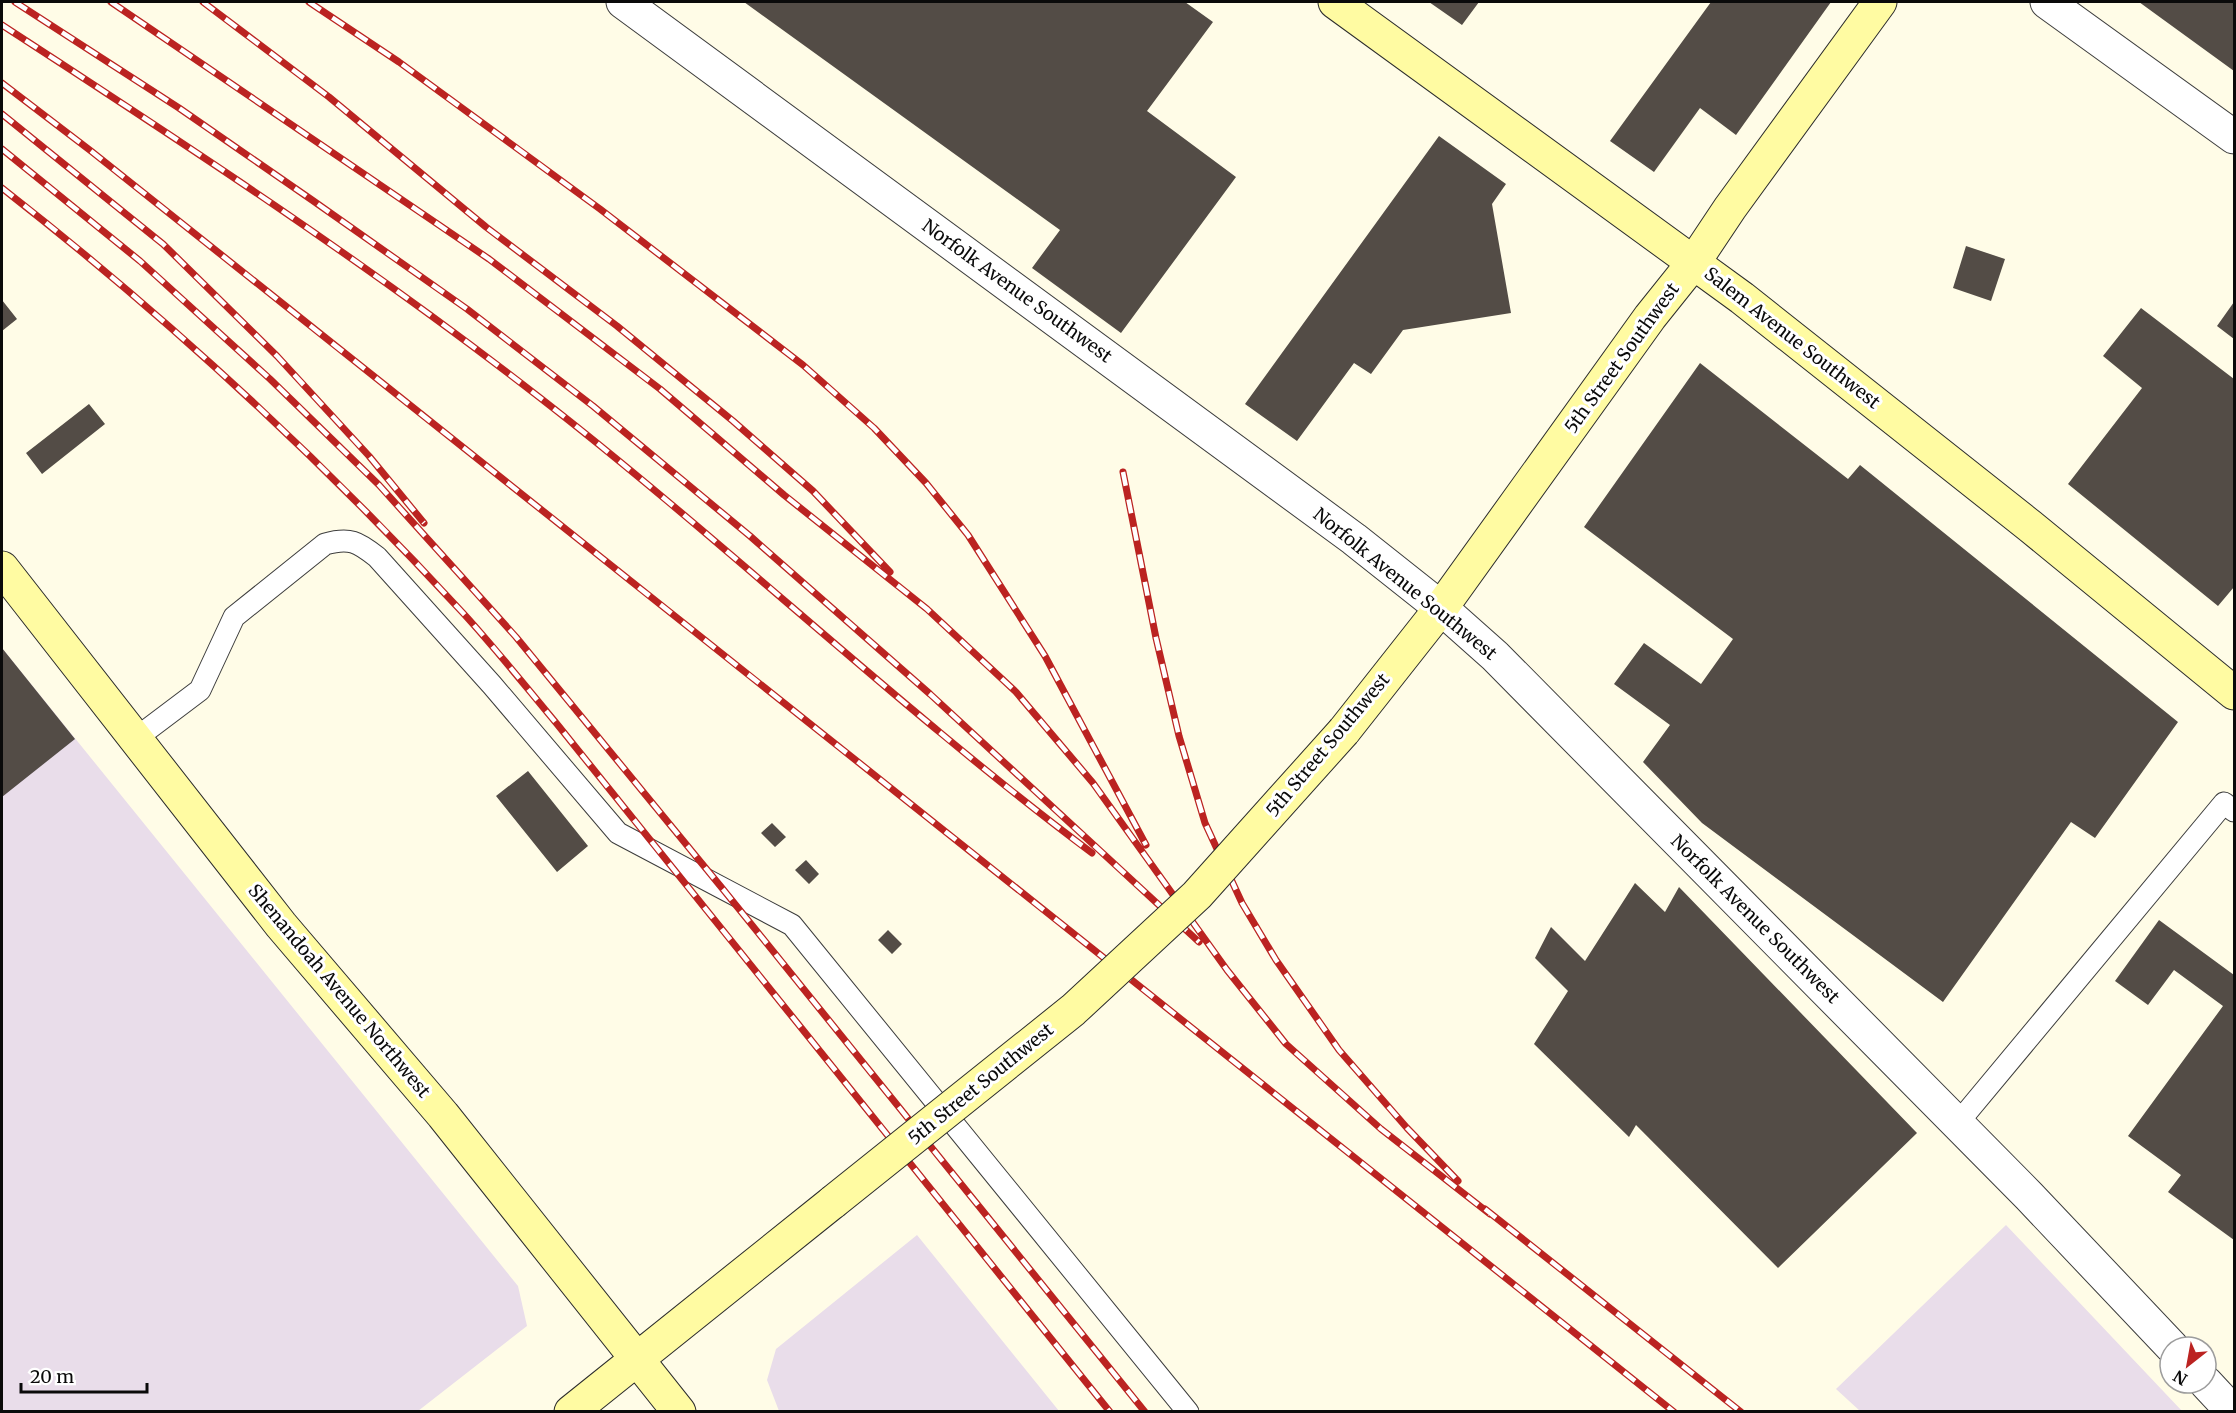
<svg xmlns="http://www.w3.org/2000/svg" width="2236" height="1413" font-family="Merriweather,serif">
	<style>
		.industrial { fill: #e9ddea }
		.building { fill: #534c46 }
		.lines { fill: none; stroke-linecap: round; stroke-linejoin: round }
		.lane-casing { stroke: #3d3d3d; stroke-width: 23 }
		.street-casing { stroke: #3d3d3d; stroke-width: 35 }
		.secondary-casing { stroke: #2c2c2c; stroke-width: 35 }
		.lane { stroke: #fff; stroke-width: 21 }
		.street { stroke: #fff; stroke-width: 33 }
		.secondary { stroke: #fffba2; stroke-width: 33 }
		.rail-casing { stroke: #bb2321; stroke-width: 7 }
		.rail { stroke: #fff; stroke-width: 4.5; stroke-dasharray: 14; stroke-linecap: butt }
		.secondary-bridge-casing { stroke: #2c2c2c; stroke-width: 35; stroke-linecap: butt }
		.secondary-bridge { stroke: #fffba2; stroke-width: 33 }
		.labels { text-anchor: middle; stroke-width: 6; stroke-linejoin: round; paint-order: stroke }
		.street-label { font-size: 18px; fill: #0a0a0a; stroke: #fff }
	</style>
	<rect width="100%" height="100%" fill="#fffce7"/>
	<path class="industrial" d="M2 648 518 1286 527 1326 418 1411H2Z
		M2006 1225 2182 1411H1860L1836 1389Z
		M917 1235 1059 1411H779L767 1380 776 1349Z"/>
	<path class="building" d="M744 2H1185L1213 22 1147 111 1236 177 1121 333 1032 268 1060 230Z
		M1429 2H1479L1462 25Z
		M1711 2H1831L1736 135 1700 108 1654 172 1610 141Z
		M2139 2H2234V71Z
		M1439 136 1506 184 1492 204 1511 313 1403 330 1371 374 1354 363 1297 441 1245 404Z
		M1966 246 2005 259 1991 301 1953 288Z
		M2 300 17 319 2 331Z
		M2234 302V339L2217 326Z
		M2141 308 2234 379V587L2218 606 2068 484 2142 388 2103 356Z
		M1700 363 1848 479 1860 465 2178 722 2095 838 2071 822 1943 1002 1702 823 1643 762 1670 725 1614 684 1644 643 1701 684 1733 639 1584 527Z
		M89 404 105 424 42 474 26 453Z
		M2 648 75 739 2 797Z
		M528 771 588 846 557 872 496 796Z
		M772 823 786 837 775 847 761 833Z
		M806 860 819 874 809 884 795 870Z
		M1635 883 1665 912 1679 887 1917 1133 1778 1268 1636 1125 1629 1137 1534 1044 1568 991 1535 958 1551 927 1585 961Z
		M2159 920 2234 975V1240L2168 1192 2181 1175 2128 1136 2223 1006 2174 970 2148 1005 2115 981Z
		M888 930 902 944 892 954 878 940Z"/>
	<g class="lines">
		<defs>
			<path id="lane" d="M135 739 200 690 234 617 325 544C350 537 358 542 377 557L492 685 618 833 792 925 1188 1412
				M1957 1124 2224 803 2234 811"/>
			<path id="street" d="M623 2 1354 539 1441 608 1495 656 2029 1196 2172 1347
				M2047 2 2234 137
				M2206 1383 2233 1412"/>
			<path id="secondary" d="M1335 2 1742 298 2030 526 2234 693
				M2 568 281 925 443 1115 679 1412
				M1344 731 1441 608 1650 317 1694 262 1730 208 1880 2
				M571 1412 833 1202"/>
		</defs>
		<use href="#lane" class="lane-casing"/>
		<use href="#street" class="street-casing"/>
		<use href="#secondary" class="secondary-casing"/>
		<use href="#lane" class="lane"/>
		<use href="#street" class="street"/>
		<use href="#secondary" class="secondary"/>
		<defs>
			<path id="rail" d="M15 2 179 108 312 200 467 309 593 406 750 536 930 694 1199 942
				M111 2 489 259 660 389 784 495 927 609 1016 692 1093 783 1227 970 1286 1044 1381 1129 1490 1214
				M203 2 329 97 486 227 617 326 733 421 813 491 890 572
				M309 2 399 62 600 209 803 365 874 428 926 483 968 535 1045 656 1146 845
				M2 25C185 144 367 263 539 397 728 544 901 710 1092 853
				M2 83 91 151 1674 1412
				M2 114 163 244 277 356 369 456 424 523
				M2 149 140 261 270 379 379 485 516 637 722 888 1145 1412
				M2 188C167 317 321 459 463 613 496 649 526 687 557 724L1110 1412
				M1123 472 1156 638 1179 736 1205 823 1242 903 1276 960 1339 1050 1407 1128 1458 1181
				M1485 1209 1741 1412"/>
		</defs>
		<use href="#rail" class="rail-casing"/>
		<use href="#rail" class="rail"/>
		<defs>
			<path id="secondary-bridge" d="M833 1202 1073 1010 1197 895 1344 731"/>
		</defs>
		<use href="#secondary-bridge" class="secondary-bridge-casing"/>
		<use href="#secondary-bridge" class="secondary-bridge"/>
	</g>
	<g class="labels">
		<g class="street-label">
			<text transform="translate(1017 291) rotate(36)" y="6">Norfolk Avenue Southwest</text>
			<text transform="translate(1792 338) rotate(38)" y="6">Salem Avenue Southwest</text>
			<text transform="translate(1622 358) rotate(-54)" y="6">5th Street Southwest</text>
			<text transform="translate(1405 584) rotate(39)" y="6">Norfolk Avenue Southwest</text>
			<text transform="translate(1328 745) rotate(-50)" y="6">5th Street Southwest</text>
			<text transform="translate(1755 919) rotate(45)" y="6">Norfolk Avenue Southwest</text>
			<text transform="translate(339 991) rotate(50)" y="6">Shenandoah Avenue Northwest</text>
			<text transform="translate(981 1084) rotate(-39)" y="6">5th Street Southwest</text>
		</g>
	</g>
	<rect width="2236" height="1413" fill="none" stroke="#0a0a0a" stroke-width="6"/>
	<g transform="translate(2188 1365) rotate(211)"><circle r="28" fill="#ffffff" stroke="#9d9d9d" stroke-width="1.5"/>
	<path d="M0-4.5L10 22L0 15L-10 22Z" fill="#bb2321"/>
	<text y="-9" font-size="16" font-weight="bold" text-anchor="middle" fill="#0a0a0a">N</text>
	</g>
	<path d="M21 1383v9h126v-9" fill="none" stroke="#0a0a0a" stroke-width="3"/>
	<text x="30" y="1383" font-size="18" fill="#0a0a0a" stroke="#ffffff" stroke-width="4.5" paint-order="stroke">20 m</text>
</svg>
